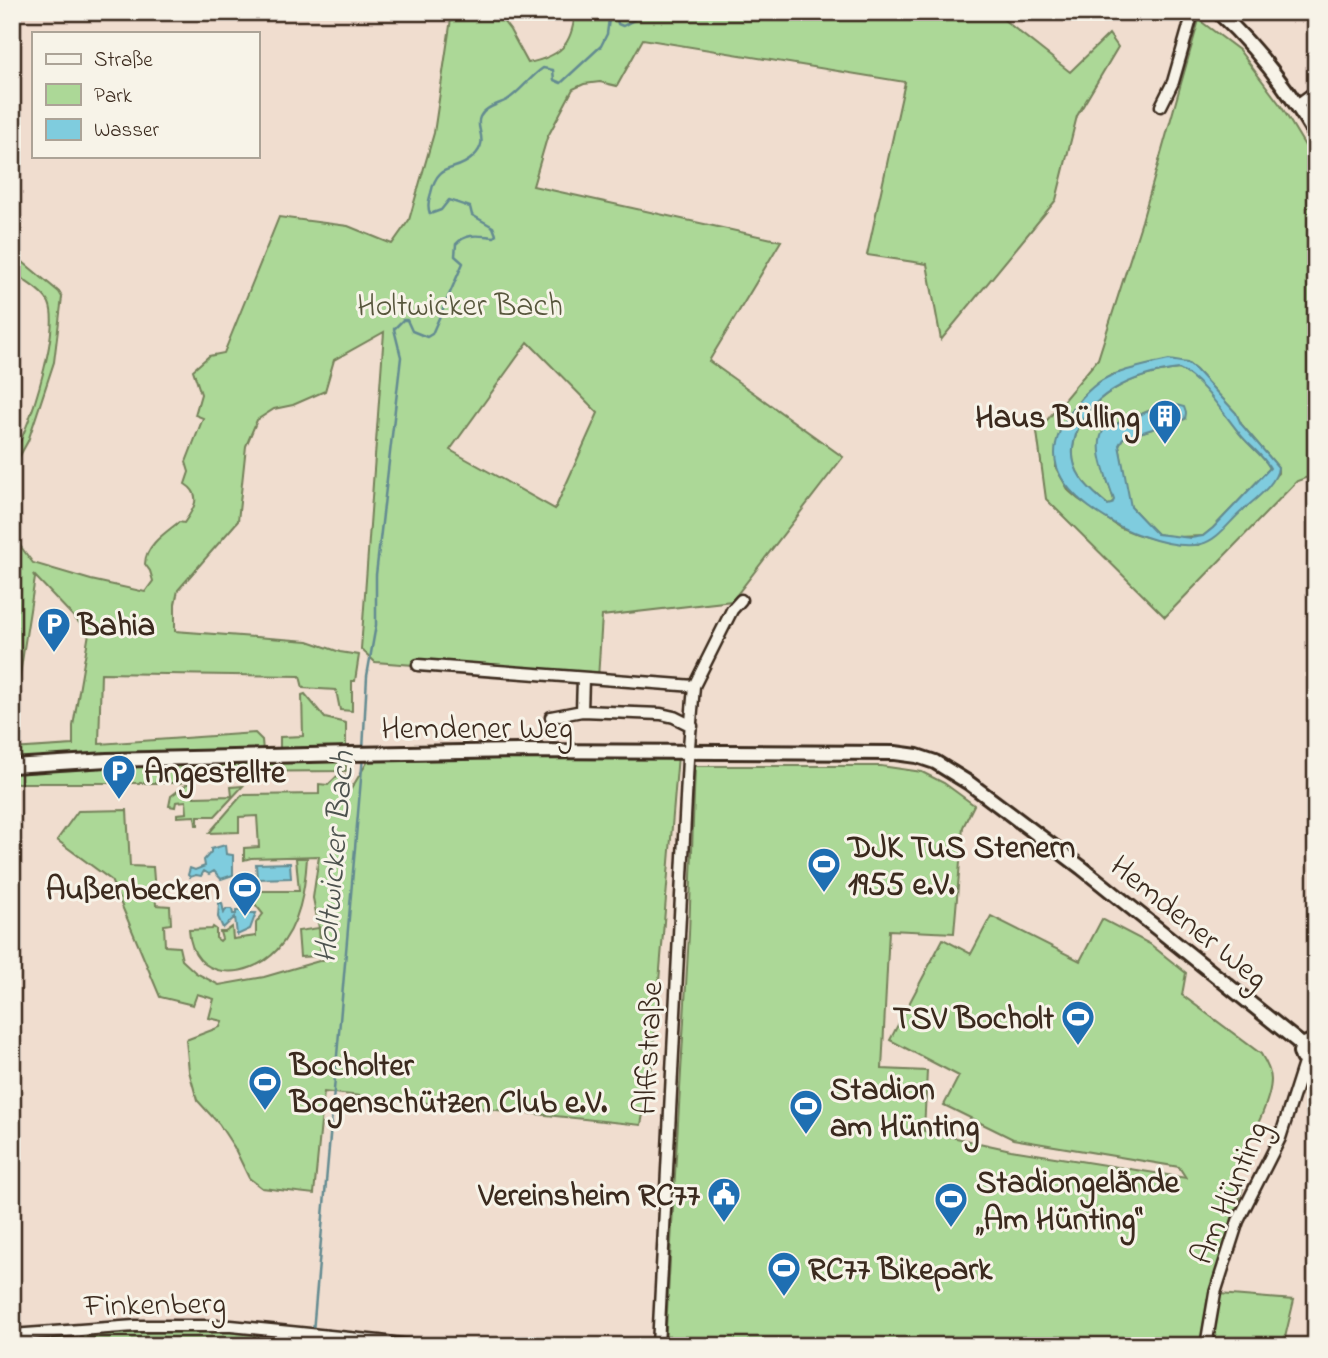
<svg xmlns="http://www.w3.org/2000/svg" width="1328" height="1358" font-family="'Indie Flower',sans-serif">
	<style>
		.green { fill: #acd897; stroke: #74815a; stroke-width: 2; fill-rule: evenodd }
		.water { fill: #7fccde; stroke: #648b91; stroke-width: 2; fill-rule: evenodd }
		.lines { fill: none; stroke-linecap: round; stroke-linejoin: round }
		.stream { stroke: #648b91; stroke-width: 2.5 }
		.street-casing { stroke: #3b2a1e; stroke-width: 15 }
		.secondary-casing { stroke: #3b2a1e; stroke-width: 18 }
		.street { stroke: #f7f3e8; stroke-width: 10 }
		.secondary { stroke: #f7f3e8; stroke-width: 12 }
		.labels { text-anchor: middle; stroke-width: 6; stroke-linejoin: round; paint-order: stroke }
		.park-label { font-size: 32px; fill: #57563c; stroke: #f7f3e8 }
		.poi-label { font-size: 32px; font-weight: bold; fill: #3b2a1e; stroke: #f7f3e8; text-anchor: start }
		.street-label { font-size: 32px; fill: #3b2a1e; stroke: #f7f3e8 }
		.water-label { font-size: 33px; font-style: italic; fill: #4c524e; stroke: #f7f3e8 }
	</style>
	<rect width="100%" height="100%" fill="#f0ddcf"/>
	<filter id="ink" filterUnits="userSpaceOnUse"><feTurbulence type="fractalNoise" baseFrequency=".0143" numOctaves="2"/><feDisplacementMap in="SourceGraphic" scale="14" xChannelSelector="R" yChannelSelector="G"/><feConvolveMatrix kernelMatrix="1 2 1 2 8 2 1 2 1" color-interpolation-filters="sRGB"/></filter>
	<g filter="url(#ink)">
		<path class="green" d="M452 12H496L510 30 528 63C560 56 572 46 575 12H994L1070 72 1109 34 1118 47 1077 116 1056 200 941 340 927 264 867 255 905 82 643 39 617 86 600 82 584 84 573 89 547 138 533 186 781 241 709 361 843 457 732 601 602 616 598 679 375 662 361 649 384 332 334 360 325 391 293 405 274 409 257 420 246 446 238 521 178 590 175 604V631L308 641 340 652 359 655 355 681H352V711L340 710 336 690 303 688 300 676 101 673 99 744 255 733 262 740 263 751 280 750V737L303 736 302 695 305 694 325 718 346 723V771L210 772 180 783H12V749L73 745V726L89 633 33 574 35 578 12 726V535L33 563 91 580 145 592 153 581 150 571 145 564C145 546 165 533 179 522L184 523C194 509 203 495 185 484L189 472 186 462 203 418 195 415 201 394 193 370 209 356 224 353 279 217 348 226 392 244 409 220 434 133ZM528 342 598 413 555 509 450 450Z
			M1199 20 1239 50 1281 106 1316 164V474L1297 481 1165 617 1046 499 1037 432 1098 359 1142 221ZM1156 363H1187L1196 370 1236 413 1241 424 1278 467V473L1222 530 1198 545 1161 541 1136 534 1119 527 1078 499 1069 491 1056 468 1057 445 1068 416 1084 395 1101 381 1112 375Z
			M12 253 59 292 62 297 54 362 28 441 12 470C12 452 17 450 23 435 34 409 60 328 49 303 43 291 23 280 12 272Z
			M1179 369C1203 378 1225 415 1240 434 1249 446 1263 455 1270 468L1213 528 1203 536 1177 537 1157 534 1148 525 1131 507 1128 498 1119 445 1123 438 1185 419 1169 403 1113 425 1106 476 1114 500 1112 504 1108 505C1099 497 1088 489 1081 478 1073 467 1071 456 1074 442 1084 394 1135 374 1179 369Z
			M678 755 652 1065 641 1125 324 1092 314 1194 262 1188 249 1178 234 1147 219 1124 197 1100 189 1071 186 1040 220 1027 222 1021 209 1018 214 999 197 994 193 1005 160 997 111 880 57 840 78 811 127 810 130 866 153 867 156 905 170 906 171 924 164 925 165 946 179 947 182 960 196 973 219 985 264 977 326 959 319 929 321 956 300 957 298 931 319 928 313 898 319 856 251 858 244 860V848L259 847 257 816 239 817V832L209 833 242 795 319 794V784L328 785 339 774 346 776 345 799 368 761Z
			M695 766H881L922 772 944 783 974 805 963 827 954 933 889 930 882 1069 927 1071 924 1131 1011 1150 1186 1178 1179 1167 1013 1139 944 1105 959 1076 890 1040 943 939 971 954 991 916 1080 961 1102 919 1150 944 1186 973 1182 995 1261 1054C1266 1062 1271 1071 1271 1080 1271 1106 1240 1159 1229 1184L1243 1187 1206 1311 1200 1346H665L689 934Z
			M187 784H192L194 797 232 796 231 787 243 786 215 816H198V825H196L195 816 177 817V814L187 813 186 801 176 802 175 807 169 806 171 796Z
			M296 858H307C305 889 300 925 277 950 248 981 192 982 189 930L212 929 213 927 216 929V938L220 941 222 939 220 932H225L232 927 233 939 256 936V923L263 914 250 898V891H299Z
			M1219 1294 1294 1300 1283 1346H1210Z
			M230 1332 286 1334 304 1338 303 1346H12V1339L128 1333Z"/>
		<path class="water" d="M1169 360 1187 363 1196 370 1236 413 1241 424 1278 467C1277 484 1254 500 1242 511 1229 522 1218 540 1201 544 1183 548 1160 542 1143 536 1126 531 1111 522 1096 512 1055 484 1040 453 1073 409 1083 395 1096 381 1113 375 1130 368 1151 364 1169 360ZM1179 369C1201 378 1225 416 1240 434 1249 446 1263 455 1270 468L1213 528 1203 536 1191 538 1157 534 1153 530 1131 507 1119 445 1123 438 1185 419 1186 413 1184 407 1169 403 1104 429C1092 449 1108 479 1114 500L1112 504 1108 505C1099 497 1088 489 1081 478 1073 466 1071 455 1074 442 1084 394 1135 374 1179 369Z
			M225 845 226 854 233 855V875L221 879 214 871 209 874 204 871 201 876 196 875 190 877 188 875 190 868 195 870 205 866 204 860 211 852V849Z
			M290 863 291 878 257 879 256 864Z
			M219 903H222L224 913 226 909H232L233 914H236V911H246V913H256L250 929 237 935 235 917 223 928 218 917Z"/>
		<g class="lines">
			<path class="stream" d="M363 750 367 676 376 625V575L401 357 394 329 403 320H407L412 331 427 337 432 334 463 263 455 256 456 244C467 232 480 236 494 237L496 235 493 227 472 215 470 207 449 200 441 210 430 214C427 206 429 200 431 193 438 160 454 175 473 157 491 140 474 129 480 117 485 107 497 105 507 100 520 92 530 77 543 68L553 70 554 80 561 83 601 46 607 34 609 19 616 14 618 24 623 26 634 20 639 12
				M313 1332 363 756"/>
			<defs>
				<path id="street" d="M1297 105 1316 91
					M1161 106 1173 82 1193 12
					M418 665 694 686
					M582 711 583 679
					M551 717 582 711 661 714 674 717 692 726
					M12 1335 135 1326H231L379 1341
					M379 1346V1341L415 1346
					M658 1346 688 759 694 686 732 610 741 600
					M1206 1346 1215 1293 1238 1221 1280 1138 1305 1060"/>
				<path id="secondary" d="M1218 12C1258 49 1289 90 1316 136
					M12 766 107 760 351 754 520 751 895 753 917 756 935 762 969 783 1082 868 1302 1045
					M1302 1045 1300 1052 1302 1058 1308 1061 1316 1058
					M1302 1045 1309 1042 1316 1044"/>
			</defs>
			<use href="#street" class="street-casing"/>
			<use href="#secondary" class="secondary-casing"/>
			<use href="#street" class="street"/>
			<use href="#secondary" class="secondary"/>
		</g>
	</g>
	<defs>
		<symbol id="building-pin" viewBox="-11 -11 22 30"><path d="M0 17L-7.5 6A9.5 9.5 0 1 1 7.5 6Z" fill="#1f6fb2" stroke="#f7f3e8"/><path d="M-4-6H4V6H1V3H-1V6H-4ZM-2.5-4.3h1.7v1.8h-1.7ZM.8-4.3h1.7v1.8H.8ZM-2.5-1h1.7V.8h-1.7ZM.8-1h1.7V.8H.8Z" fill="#fff"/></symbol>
		<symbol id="parking-pin" viewBox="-11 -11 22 30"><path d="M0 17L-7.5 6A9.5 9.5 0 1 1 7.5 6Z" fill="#1f6fb2" stroke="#f7f3e8"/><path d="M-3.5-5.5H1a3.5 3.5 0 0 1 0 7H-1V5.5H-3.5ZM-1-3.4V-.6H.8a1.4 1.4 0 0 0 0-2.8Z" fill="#fff"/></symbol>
		<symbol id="stadium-pin" viewBox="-11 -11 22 30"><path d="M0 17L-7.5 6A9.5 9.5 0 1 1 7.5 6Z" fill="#1f6fb2" stroke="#f7f3e8"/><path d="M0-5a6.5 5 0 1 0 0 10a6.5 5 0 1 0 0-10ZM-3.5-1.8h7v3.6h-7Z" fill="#fff"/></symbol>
		<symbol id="civic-pin" viewBox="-11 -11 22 30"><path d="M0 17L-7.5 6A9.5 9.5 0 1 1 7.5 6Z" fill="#1f6fb2" stroke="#f7f3e8"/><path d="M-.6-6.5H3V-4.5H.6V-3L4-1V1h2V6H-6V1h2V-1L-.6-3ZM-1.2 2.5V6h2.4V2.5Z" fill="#fff"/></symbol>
	</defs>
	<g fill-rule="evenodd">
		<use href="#building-pin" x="1146" y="397" width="38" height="52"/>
		<use href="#parking-pin" x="35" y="605" width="38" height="52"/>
		<use href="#parking-pin" x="100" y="752" width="38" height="52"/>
		<use href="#stadium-pin" x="805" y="845" width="38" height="52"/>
		<use href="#stadium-pin" x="226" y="869" width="38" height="52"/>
		<use href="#stadium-pin" x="1059" y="998" width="38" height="52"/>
		<use href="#stadium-pin" x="246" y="1063" width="38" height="52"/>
		<use href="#stadium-pin" x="787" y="1087" width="38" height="52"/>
		<use href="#civic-pin" x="705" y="1175" width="38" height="52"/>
		<use href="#stadium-pin" x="932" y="1180" width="38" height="52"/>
		<use href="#stadium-pin" x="765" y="1249" width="38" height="52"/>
	</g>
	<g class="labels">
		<g class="park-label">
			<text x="460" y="315">Holtwicker Bach</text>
		</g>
		<g class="poi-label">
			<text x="1140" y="427" text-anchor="end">Haus Bülling</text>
			<text x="78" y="635">Bahia</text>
			<text x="144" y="782">Angestellte</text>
			<text x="848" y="857">DJK TuS Stenern<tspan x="848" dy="37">1955 e.V.</tspan></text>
			<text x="220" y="899" text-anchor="end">Außenbecken</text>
			<text x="1054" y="1028" text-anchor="end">TSV Bocholt</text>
			<text x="290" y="1075">Bocholter<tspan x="290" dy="37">Bogenschützen Club e.V.</tspan></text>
			<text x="830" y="1099">Stadion<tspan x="830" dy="37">am Hünting</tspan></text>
			<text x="976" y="1192">Stadiongelände<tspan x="976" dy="37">„Am Hünting“</tspan></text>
			<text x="700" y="1205" text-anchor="end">Vereinsheim RC77</text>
			<text x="808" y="1279">RC77 Bikepark</text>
		</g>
		<g class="street-label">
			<text x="477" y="738">Hemdener Weg</text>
			<text transform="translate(1190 921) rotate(39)" y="11">Hemdener Weg</text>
			<text transform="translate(647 1048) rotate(-87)" y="11">Alffstraße</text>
			<text transform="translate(1228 1192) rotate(-67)" y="11">Am Hünting</text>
			<text transform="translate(155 1303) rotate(-1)" y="11">Finkenberg</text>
		</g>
		<g class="water-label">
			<text transform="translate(332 857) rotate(-85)" y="12">Holtwicker Bach</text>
		</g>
	</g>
	<rect width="1328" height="1358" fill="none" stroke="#f7f3e8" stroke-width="42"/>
	<rect x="21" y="21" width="1286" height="1316" fill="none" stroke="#3b2a1e" stroke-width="2.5" filter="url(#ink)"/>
	<rect x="32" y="32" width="228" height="126" fill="#f7f3e8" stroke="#aca397" stroke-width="2"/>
	<rect x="46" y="54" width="35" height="10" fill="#f7f3e8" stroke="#aca397" stroke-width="2"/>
	<text x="94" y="66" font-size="21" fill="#3b2a1e">Straße</text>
	<rect x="46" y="84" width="35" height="21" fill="#acd897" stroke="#aca397" stroke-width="2"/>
	<text x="94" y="102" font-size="21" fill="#3b2a1e">Park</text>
	<rect x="46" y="119" width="35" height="21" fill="#7fccde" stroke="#aca397" stroke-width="2"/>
	<text x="94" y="136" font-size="21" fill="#3b2a1e">Wasser</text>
</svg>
